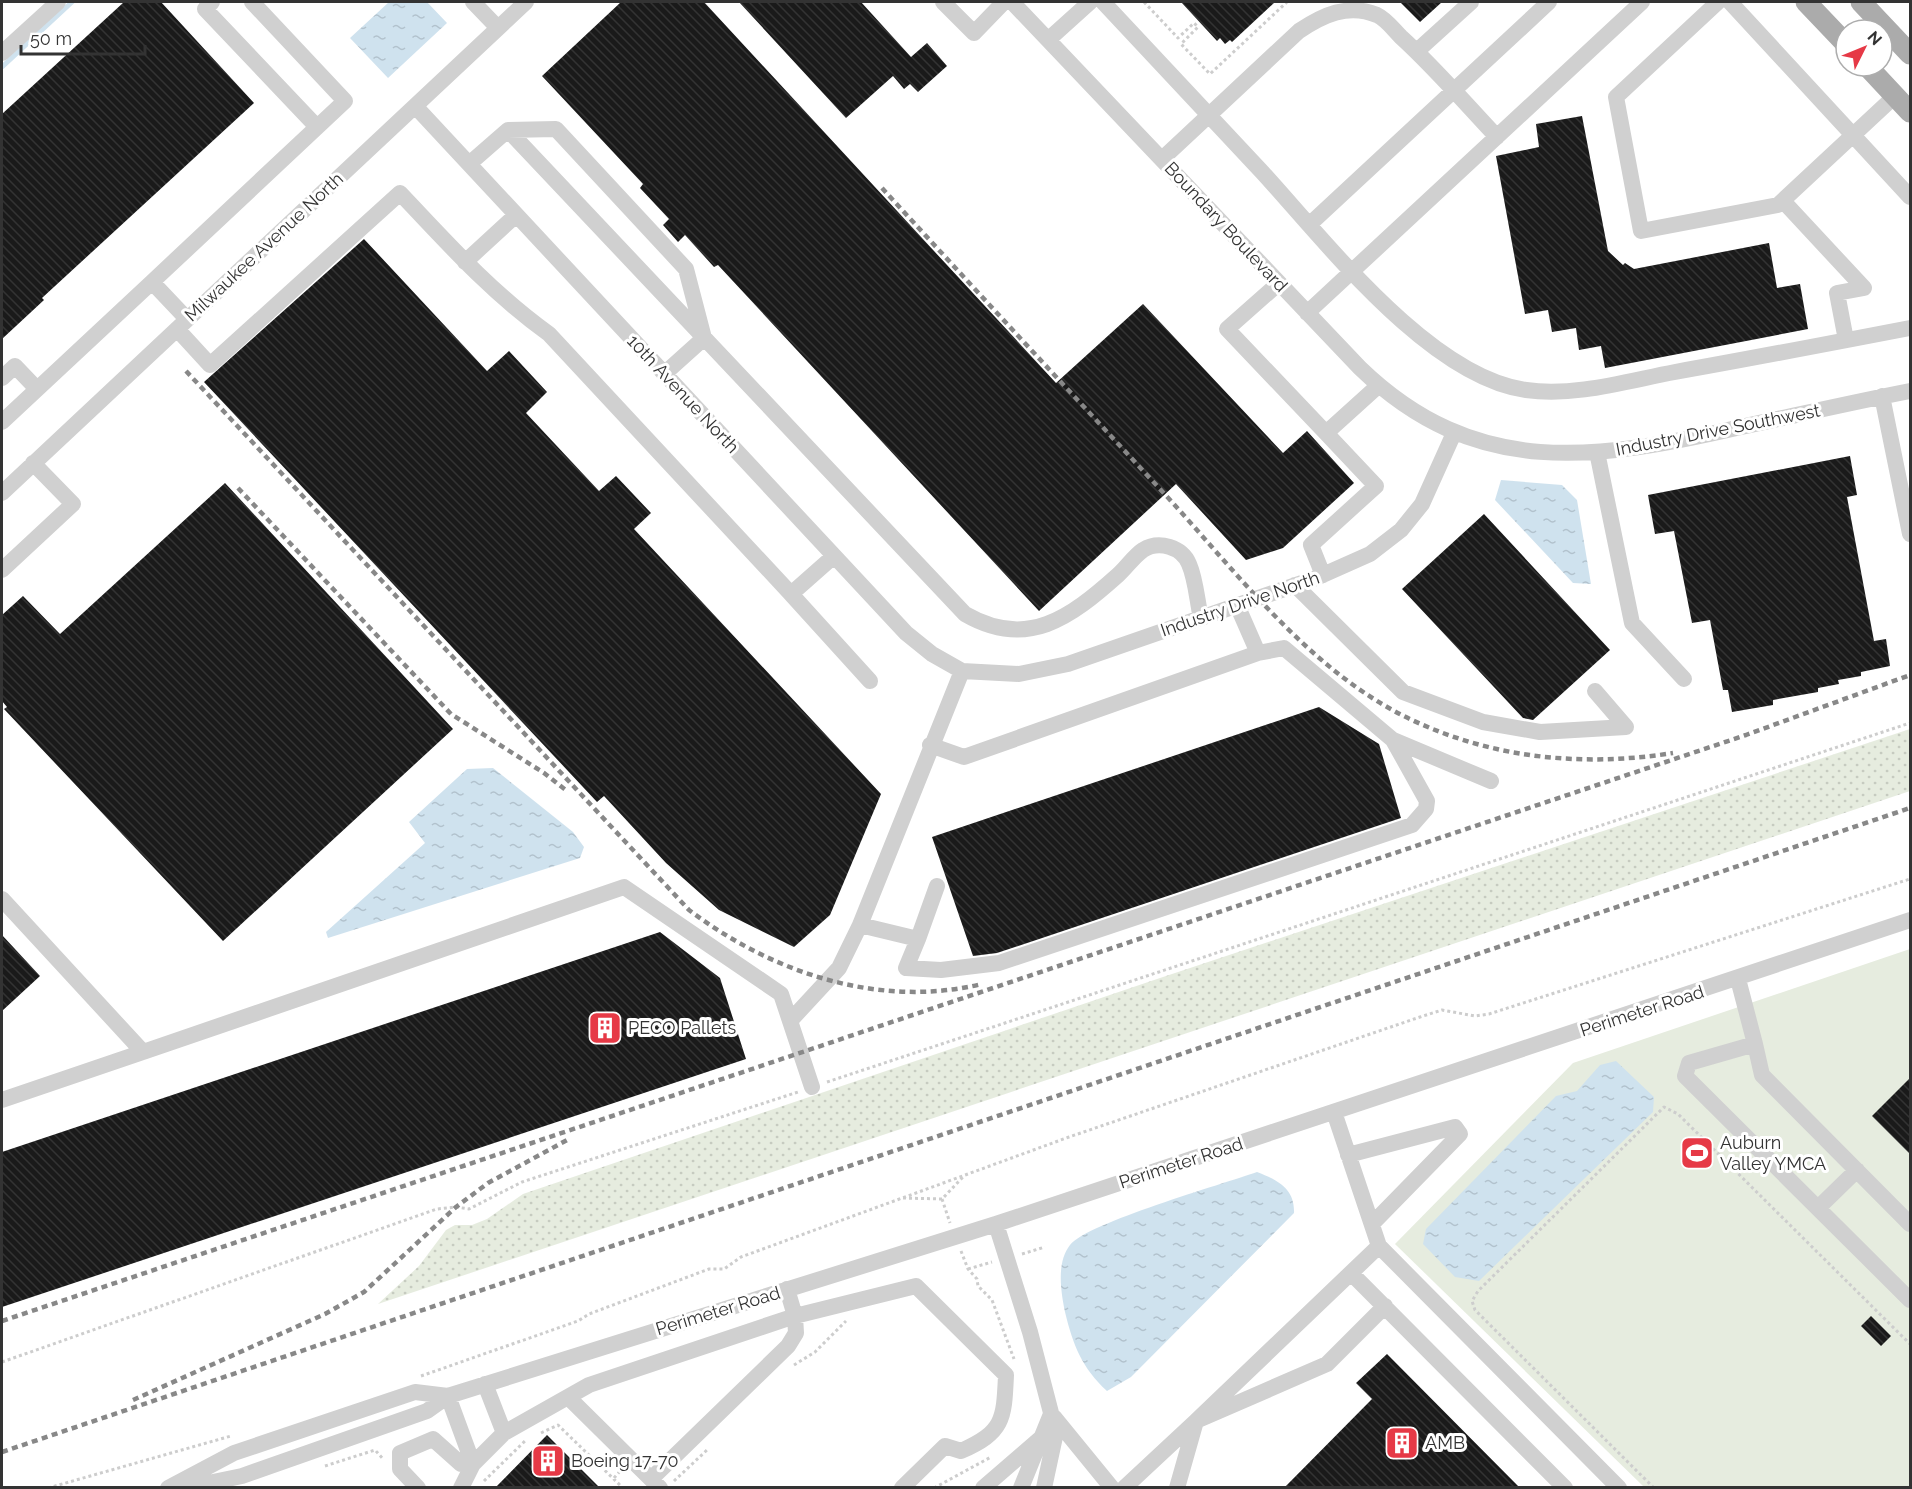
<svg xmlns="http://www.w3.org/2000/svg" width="1912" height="1489" font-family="Raleway,sans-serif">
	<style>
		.grass { fill: url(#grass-dots) }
		.park { fill: #e6ecdf }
		.water { fill: url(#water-ripples) }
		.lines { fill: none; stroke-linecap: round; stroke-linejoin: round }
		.stream { stroke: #cfe2ee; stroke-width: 5 }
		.building { fill: url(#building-back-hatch) }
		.path { stroke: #cdcdcd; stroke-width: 3; stroke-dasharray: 3 3; stroke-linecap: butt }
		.minor { stroke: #d0d0d0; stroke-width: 16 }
		.major { stroke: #ababab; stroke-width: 21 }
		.rail { stroke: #888; stroke-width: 4.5; stroke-dasharray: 6 4.5; stroke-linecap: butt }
		.labels { text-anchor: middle; stroke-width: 6; stroke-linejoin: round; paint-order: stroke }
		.street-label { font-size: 18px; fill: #333; stroke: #fff }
		.poi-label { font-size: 18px; fill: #333; stroke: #fff; text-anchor: start }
	</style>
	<defs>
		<pattern id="grass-dots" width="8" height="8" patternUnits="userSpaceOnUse" patternTransform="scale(1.5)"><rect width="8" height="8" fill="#e6ecdf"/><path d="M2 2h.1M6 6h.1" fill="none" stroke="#c6cbc0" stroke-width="1.8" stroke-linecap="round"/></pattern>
		<pattern id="water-ripples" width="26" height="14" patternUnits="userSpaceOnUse" patternTransform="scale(1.5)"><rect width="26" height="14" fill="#cfe2ee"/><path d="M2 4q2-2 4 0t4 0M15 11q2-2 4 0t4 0" fill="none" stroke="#b2c2cd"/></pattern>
		<pattern id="building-back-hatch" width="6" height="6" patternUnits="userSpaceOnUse" patternTransform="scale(1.5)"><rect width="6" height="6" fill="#1a1a1a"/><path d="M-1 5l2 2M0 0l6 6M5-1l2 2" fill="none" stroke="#333"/></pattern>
	</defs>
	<rect width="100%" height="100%" fill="#fff"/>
	<path class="grass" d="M1910 729V791L378 1304 419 1266 446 1230 455 1225H472L487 1219 523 1194 1160 978Z"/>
	<path class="park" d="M1910 949V1487H1644L1395 1244 1573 1063Z"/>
	<path class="water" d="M389 2H427L447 23 388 78 350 38Z
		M1501 480 1562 485 1577 500 1591 584 1573 583 1495 500Z
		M493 768 573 832 584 847 580 858 328 938 326 932 425 843 409 822 467 769Z
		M1616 1061 1654 1097 1653 1112 1479 1281 1455 1277 1423 1244 1426 1229 1556 1096 1577 1091 1600 1065Z
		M1257 1172C1278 1180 1295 1189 1294 1213L1131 1377 1107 1391C1082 1368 1073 1345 1065 1312 1061 1292 1056 1263 1070 1245 1087 1223 1223 1184 1257 1172Z"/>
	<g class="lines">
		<path class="stream" d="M2 67 72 2"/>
	</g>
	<path class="building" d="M124 2H161L254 103 42 298 44 300 2 339V114Z
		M621 2H704L1056 383 1143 304 1283 453 1307 431 1354 483 1283 548 1246 560 1176 484 1039 611 718 265 714 267 685 235 678 242 663 225 669 219 640 188 643 184 542 76Z
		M739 2H861L911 57 927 43 947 66 918 92 910 84 904 89 893 76 846 118Z
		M1181 2H1275L1232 42 1230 40 1225 44 1220 38 1217 41Z
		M1400 2H1442L1420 22Z
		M1582 116 1608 251 1623 265 1625 263 1634 269 1769 243 1777 288 1800 284 1808 329 1605 368 1601 346 1579 350 1576 328 1552 332 1548 310 1525 314 1496 156 1539 147 1536 124Z
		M364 239 487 371 509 351 547 392 526 413 599 491 616 476 651 513 634 529 881 794 830 915 794 947 719 910 666 863 604 796 597 802 204 382Z
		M1850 456 1857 495 1847 497 1874 641 1886 639 1890 666 1861 672V676L1838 680 1839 684 1818 688V692L1773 700V705L1732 712 1728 690H1723L1710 620 1692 623 1674 531 1655 534 1648 495Z
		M225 483 453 729 223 941 4 709 7 707 2 701V615L23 596 60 634Z
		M1484 514 1610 650 1533 720 1523 718 1402 589Z
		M1319 707 1379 744 1401 818 997 953 973 956 932 837Z
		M660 932 720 978 746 1059 2 1307V1152Z
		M2 935 40 976 2 1011Z
		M1911 1077V1155L1872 1116Z
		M1871 1316 1891 1336 1881 1346 1861 1326Z
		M1387 1354 1520 1488H1284L1372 1399 1356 1383Z
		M547 1435 600 1488H495Z"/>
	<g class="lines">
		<path class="path" d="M1144 2 1178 38 1194 23 1198 27 1181 44 1210 74 1287 2
			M827 1082 1910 723
			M903 1198 942 1199 963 1177
			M942 1199 950 1223
			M961 1251 968 1269 977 1279 978 1286 992 1300 1014 1359
			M1022 1254 1045 1247
			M968 1269 992 1262
			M2 1362 437 1209 456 1207 469 1209 522 1182 798 1092
			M794 1365 815 1352 846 1321
			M421 1376 578 1321 589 1314 709 1269H724L741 1257 1069 1137 1420 1017 1442 1010 1475 1016 1489 1014 1910 879
			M541 1433 558 1425 623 1488
			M325 1466 375 1450 383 1459
			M614 1478 621 1470
			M484 1481 525 1441
			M674 1481 707 1450
			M48 1488 231 1436
			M934 1488 991 1457
			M1654 1488 1475 1310 1472 1301 1478 1291 1664 1107 1678 1114 1910 1344"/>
		<path class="minor" d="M212 2 205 9 317 127
			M473 2 498 28
			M943 2 974 33 1004 2
			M1012 2 1360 368C1476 480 1597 460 1741 427 1797 415 1854 402 1910 391
			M1103 2C1156 59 1210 116 1263 173 1326 242 1430 377 1526 390 1575 397 1627 381 1675 372 1754 358 1832 343 1910 328
			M1718 2 1616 97 1641 231 1778 205 1895 96
			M1730 2 1910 197
			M1049 39 1090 2
			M1417 51 1471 2
			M2 53 58 2
			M415 106 906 633 932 654 962 671 1019 674 1068 664 1316 578 1370 554 1401 530 1422 504 1454 433
			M508 130 556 129 686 269 704 338 664 374
			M1162 159 1299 31C1323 15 1348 3 1377 15 1386 19 1394 30 1401 37 1435 68 1465 103 1497 137
			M469 164 508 130 965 614C1027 650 1070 618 1118 575 1126 568 1134 556 1143 550 1159 540 1182 547 1189 564 1196 580 1197 601 1201 618
			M1783 201 1864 288
			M1310 224 1549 2
			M465 262 516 215
			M152 282 345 101 252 2
			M1279 283 1227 329 1326 433
			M1307 313 1642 2
			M177 329 210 365 400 193C447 243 493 294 549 334L791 594
			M1846 340 1837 293 1864 288
			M2 378 15 366 37 389
			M1882 396 1910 534
			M2 422 152 282 187 319
			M1597 452 1632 623 1684 679
			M2 493 526 2
			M834 556 791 594 870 681
			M2 570 73 504 33 463
			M1323 575 1311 545 1376 486 1326 433 1378 386
			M1295 585 1403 692 1483 722 1540 732 1626 727 1595 691
			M1258 653 1284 648 1393 740 1491 781
			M930 745 964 757 1258 653 1237 605
			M2 899 143 1052 2 1100
			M860 925 918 939 937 886
			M918 939 906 968 941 970 999 963 1412 825 1426 809 1427 801 1393 740
			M1738 979 1755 1044 1689 1063 1685 1076 1910 1300
			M790 1021 839 968 860 925 962 671
			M1755 1044 1762 1075 1910 1224
			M143 1052 624 887 781 994 812 1087
			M1334 1112 1379 1246 1619 1488
			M1348 1155 1455 1127 1460 1134 1372 1224
			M1818 1208 1857 1170
			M996 1224 1030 1332 1056 1432 1044 1488
			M1351 1273 1565 1488
			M787 1289 795 1316 916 1286 1006 1375C1004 1419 1004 1432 961 1451L945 1446 902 1488
			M485 1384 504 1433 589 1385 795 1316 796 1333 788 1346 651 1479
			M448 1396 473 1464
			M568 1397 660 1488
			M1054 1417 1112 1488
			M168 1488 234 1453 415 1392 448 1396
			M184 1488 242 1476 427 1411 448 1396 996 1224 1910 920
			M418 1488 400 1469V1453L433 1439 461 1464H473
			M461 1488 473 1464 504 1433
			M983 1488 1042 1437
			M1021 1488 1051 1414
			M1124 1488 1196 1421 1327 1364 1385 1306
			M1177 1488 1196 1421 1379 1246"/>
		<path class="major" d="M1806 2 1846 44
			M1861 2 1910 54
			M1867 66 1910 112"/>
		<path class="rail" d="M882 188C978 293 1075 397 1171 501 1243 580 1314 674 1412 720 1495 759 1584 767 1673 753
			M186 371 689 910C771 972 878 1009 982 984
			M238 488 451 714 544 773 567 791
			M2 1321 1746 735 1910 675
			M133 1400 325 1314 364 1292 456 1207 488 1183 569 1139
			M2 1452 1910 808"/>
	</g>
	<defs>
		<symbol id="building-square" viewBox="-11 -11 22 22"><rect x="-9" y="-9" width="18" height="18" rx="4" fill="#e63946" stroke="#fff"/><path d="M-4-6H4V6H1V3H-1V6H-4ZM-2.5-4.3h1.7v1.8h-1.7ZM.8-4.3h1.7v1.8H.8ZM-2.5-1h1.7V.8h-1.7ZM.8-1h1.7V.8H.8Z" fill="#fff"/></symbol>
		<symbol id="stadium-square" viewBox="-11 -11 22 22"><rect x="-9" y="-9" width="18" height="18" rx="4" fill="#e63946" stroke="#fff"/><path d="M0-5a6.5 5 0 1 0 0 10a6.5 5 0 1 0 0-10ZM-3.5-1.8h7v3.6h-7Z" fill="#fff"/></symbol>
	</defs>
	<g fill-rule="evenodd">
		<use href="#building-square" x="586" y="1009" width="38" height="38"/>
		<use href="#stadium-square" x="1678" y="1134" width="38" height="38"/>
		<use href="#building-square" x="1383" y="1424" width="38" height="38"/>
		<use href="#building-square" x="529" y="1442" width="38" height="38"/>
	</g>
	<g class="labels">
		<g class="street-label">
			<text transform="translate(1226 227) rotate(47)" y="6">Boundary Boulevard</text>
			<text transform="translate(264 247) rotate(-43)" y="6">Milwaukee Avenue North</text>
			<text transform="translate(683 394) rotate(47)" y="6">10th Avenue North</text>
			<text transform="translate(1718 430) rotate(-11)" y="6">Industry Drive Southwest</text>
			<text transform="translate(1240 604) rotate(-19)" y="6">Industry Drive North</text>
			<text transform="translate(1642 1011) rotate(-18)" y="6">Perimeter Road</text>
			<text transform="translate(1181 1163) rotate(-18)" y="6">Perimeter Road</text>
			<text transform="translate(718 1311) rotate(-17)" y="6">Perimeter Road</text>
		</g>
		<g class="poi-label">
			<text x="628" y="1034">PECO Pallets</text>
			<text x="1720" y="1149">Auburn<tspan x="1720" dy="21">Valley YMCA</tspan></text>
			<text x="1425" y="1449">AMB</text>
			<text x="571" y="1467">Boeing 17-70</text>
		</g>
	</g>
	<rect width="1912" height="1489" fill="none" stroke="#333333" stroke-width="6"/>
	<g transform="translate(1864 48) rotate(47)"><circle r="28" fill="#ffffff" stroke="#adadad" stroke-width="1.5"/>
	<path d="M0-4.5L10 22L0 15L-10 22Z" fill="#e63946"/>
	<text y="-9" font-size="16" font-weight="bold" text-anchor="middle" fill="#333333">N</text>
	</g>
	<path d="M21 45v9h124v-9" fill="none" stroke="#333333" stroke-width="3"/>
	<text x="30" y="45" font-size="18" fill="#333333" stroke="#ffffff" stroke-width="4.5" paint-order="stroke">50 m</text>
</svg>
